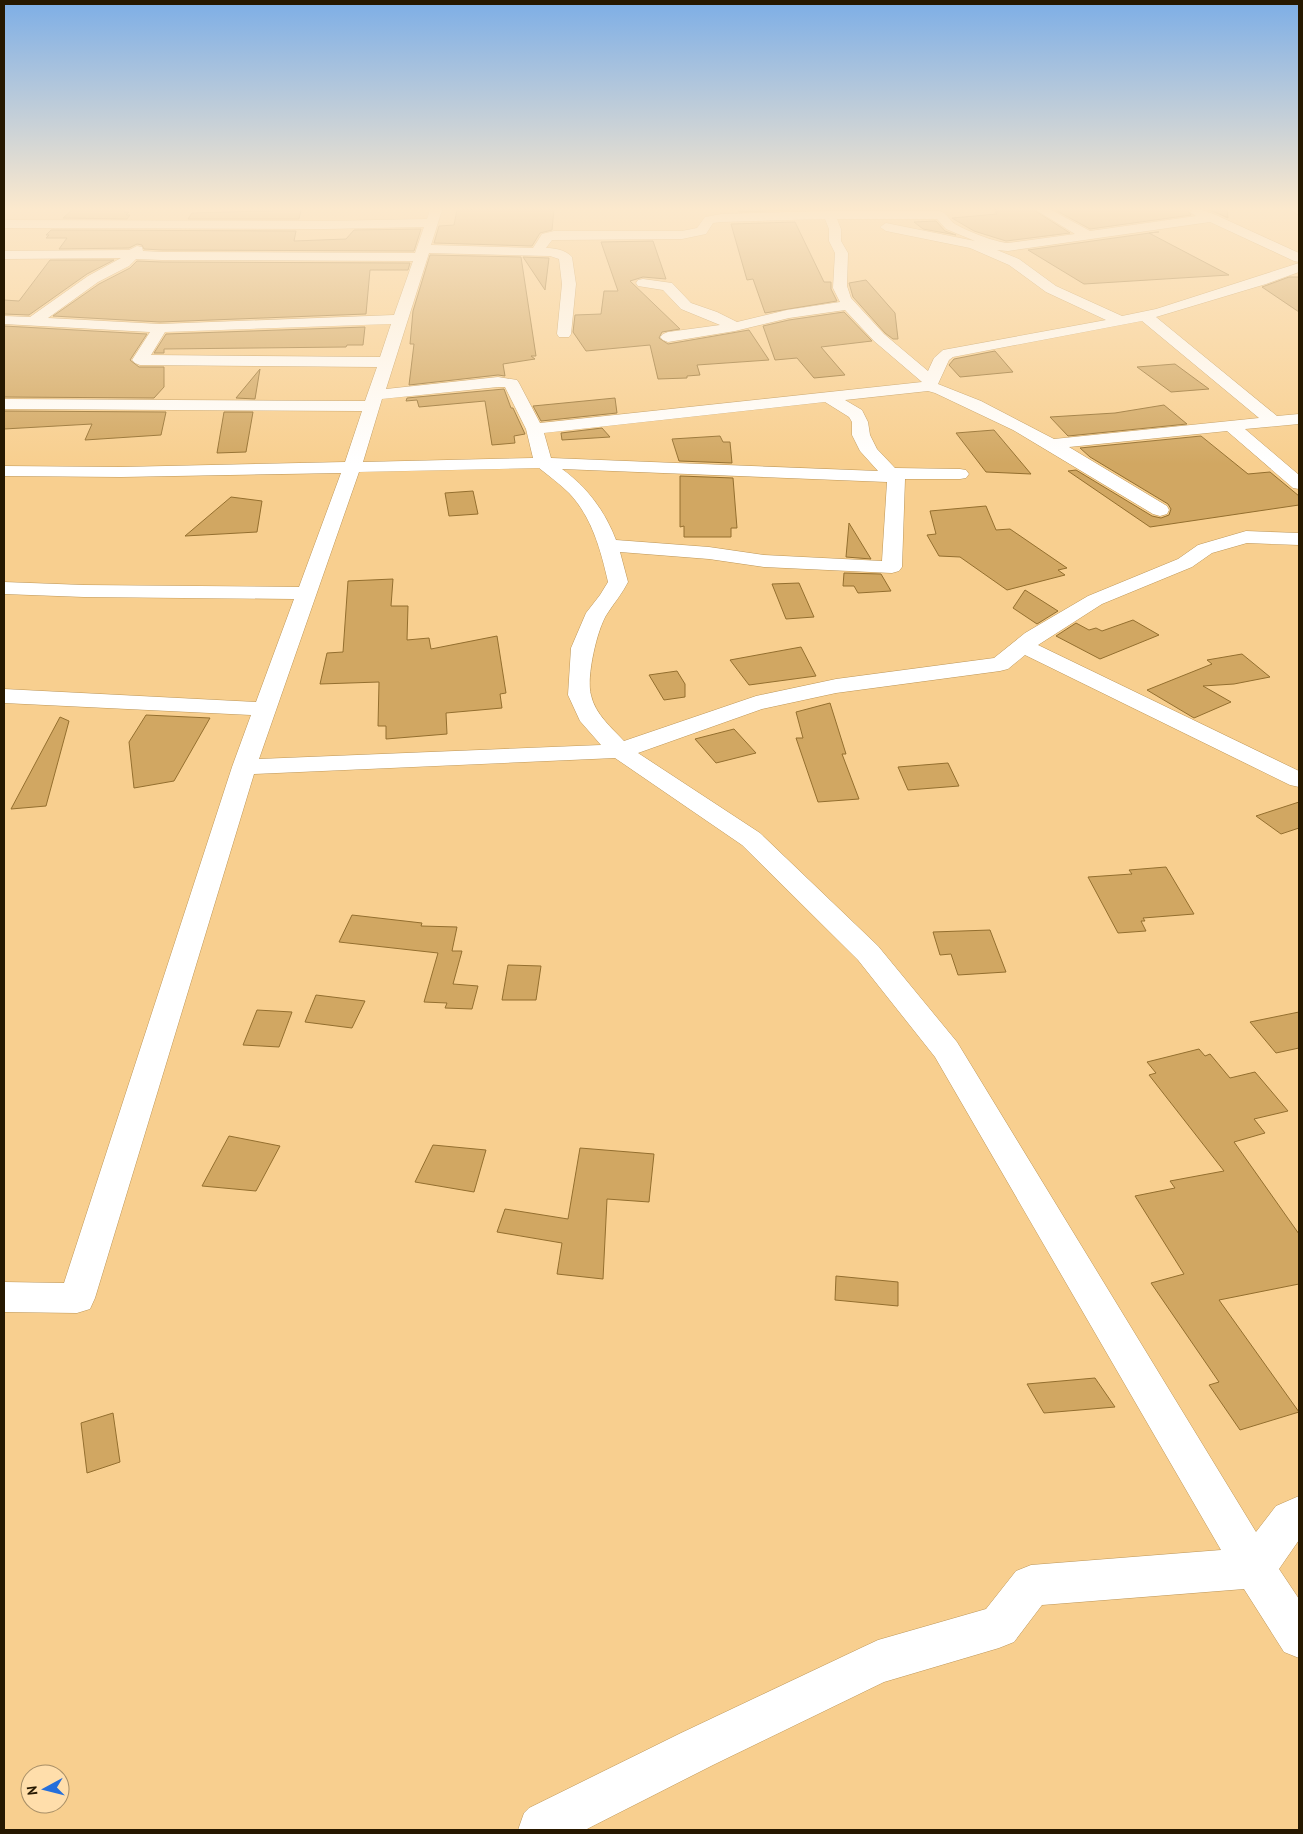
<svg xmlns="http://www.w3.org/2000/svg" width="1303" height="1834" font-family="'PT Sans',sans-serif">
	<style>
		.building { fill: #d1a762; stroke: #946f2f }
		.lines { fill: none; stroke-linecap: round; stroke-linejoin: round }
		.minor-casing { stroke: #bd9657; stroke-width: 1 }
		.minor { fill: #fff; fill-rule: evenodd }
	</style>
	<rect width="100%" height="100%" fill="#f8cf8f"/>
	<path class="building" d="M738 207H788L789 210 739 212Z
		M993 207H1029L1070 233 1006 241 974 231 952 218 997 214 995 212H998Z
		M1050 207H1194L1188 211 1191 215 1090 229Z
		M1200 207H1227L1228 218 1217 213Z
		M481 209H554L552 230 540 233 532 246 434 243 439 226 454 225 457 210Z
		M72 210H125L124 212H129L126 215H130L127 219 63 218Z
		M301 210 299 219H188L192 213Z
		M936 221 945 231 956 235 923 229 914 222Z
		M795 222 824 282H831V289L837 301 765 313 753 279 747 280 731 224Z
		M421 229 414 251 162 250 144 249 142 245 137 244 129 248 59 249 67 238H46L49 235H46L51 230 296 231 294 241 346 239 354 230Z
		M1157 232H1159L1149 233 1229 275 1084 284 1028 250Z
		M653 241 666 279 643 277 630 281 680 329 662 332 659 338 668 344 749 330 769 360 697 365 700 375 687 376V378L658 379 650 345 586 351 573 332 575 315 601 314 604 291H618L601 242Z
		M430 255 521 257 536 356H531L535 359 503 364 505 376 498 375 409 385 414 344H410L413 311Z
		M523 257 549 258 545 290Z
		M50 260H114L87 274 29 315 4 314V300L19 301Z
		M137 261 162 262 410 263 408 270H370L366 314 160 322 53 316 99 284 130 268Z
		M1289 277H1299V312L1262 287Z
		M866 280 895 313 898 339H893L885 333 853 297 849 283Z
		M844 312 872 341 821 347 845 375 814 378 797 358 775 360 763 326 789 320Z
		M4 326 147 334 130 360 139 367H164V387L154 398 4 397Z
		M365 327 363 345H347L346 347 164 349V353H154L166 334Z
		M995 351 1013 372 960 377 949 365 954 359Z
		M1175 364 1209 389 1171 392 1137 367Z
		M260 369 255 399 236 398Z
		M504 389 511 408H513L525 434 514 436 515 443 492 445 485 401 419 407 417 400 406 401 407 398Z
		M615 398 617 413 541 421 533 406Z
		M1164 405 1187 424 1068 436 1050 417 1115 413Z
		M4 411 166 412 161 435 85 440 92 424 4 429Z
		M224 412H253L246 452 217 453Z
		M602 428 610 437 562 440 561 433Z
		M994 430 1031 474 986 472 956 433Z
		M720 436 723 442H730L732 463 679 461 672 439Z
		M1201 436 1248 474 1270 472 1299 496V505L1150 527 1068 471 1076 470 1152 516 1161 518 1169 515 1171 509 1168 504 1090 457 1080 448Z
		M680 476 733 478 737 528H731V537H684V526L680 527Z
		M473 491 478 514 449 516 445 493Z
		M231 497 262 501 257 532 185 536Z
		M986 506 996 530 1010 529 1067 568 1058 570 1065 575 1007 590 960 557 939 556 927 535 936 534 930 511Z
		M849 523 871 559 846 557Z
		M844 573 881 574 891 591 858 593 854 586H843Z
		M393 579 391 606H408L407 640 429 638 431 649 497 636 506 693 500 694 502 708 446 713 447 734 386 739V726H378L379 682 320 684 327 653 343 652 348 581Z
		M799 583 814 617 786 619 772 584Z
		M1025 590 1058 611 1037 624 1013 608Z
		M1133 620 1159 635 1100 659 1056 636 1076 623 1089 630 1096 628 1102 631Z
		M801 647 816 676 749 685 730 660Z
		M1242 654 1270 677 1234 684 1203 686 1231 702 1194 718 1147 690 1212 664 1207 660Z
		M677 671 685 684V697L664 700 649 675Z
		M830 703 846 754H842L859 799 818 802 796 738H803L796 712Z
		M146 715 210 718 174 781 134 788 129 742Z
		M60 717 69 721 46 806 11 809Z
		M734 729 756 753 716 763 695 739Z
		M948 763 959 786 908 790 898 767Z
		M1299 802V828L1281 834 1256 816Z
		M1166 867 1194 914 1143 918 1145 921H1141L1146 931 1118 933 1088 877 1132 874 1129 870Z
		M352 915 422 923 421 926 457 927 452 951H462L453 984 478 986 472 1009 445 1008 447 1003 424 1002 438 953 339 942Z
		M990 930 1006 972 958 975 951 954 940 955 933 932Z
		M508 965 541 966 536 1000H502Z
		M316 995 365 1001 352 1028 305 1022Z
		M257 1010 292 1012 279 1047 243 1045Z
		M1299 1012V1048L1276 1053 1250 1022Z
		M1199 1049 1205 1056 1210 1054 1230 1078 1255 1072 1288 1111 1254 1119 1265 1133 1234 1142 1299 1234V1284L1219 1300 1299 1412 1240 1430 1209 1385 1219 1382 1151 1283 1184 1274 1135 1196 1175 1188 1170 1181 1224 1171 1149 1075 1156 1073 1147 1062Z
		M229 1136 280 1146 256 1191 202 1186Z
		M433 1145 486 1150 474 1192 415 1182Z
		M580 1148 654 1154 649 1202 607 1199 603 1279 557 1274 562 1243 497 1232 505 1209 568 1219Z
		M836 1276 898 1282V1306L835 1300Z
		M1095 1378 1115 1407 1044 1413 1027 1384Z
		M113 1413 120 1462 87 1473 81 1423Z"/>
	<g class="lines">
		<defs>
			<path id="minor" d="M431 207H443L431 245 533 248 542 234 554 231H682L697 228 705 217 721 214 829 211H940C947 213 949 220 955 224 967 231 994 242 1008 243L1075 234 1031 207H1046L1090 231 1196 216 1190 212 1196 208 1216 215 1299 253V262L1294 261 1210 222 1008 251 997 250 1019 259 1056 286 1122 316 1156 309 1299 263V272L1266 284 1156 317 1277 416 1299 414V424L1245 429 1299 475V489L1293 488 1227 431 1069 447 1167 506 1169 510 1167 514 1160 516 1153 514 1013 430 935 393 928 391 845 400 862 410 868 422 870 435 877 449 895 468 960 469 966 470 969 474 966 478 960 479H905L902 567 899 571 892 573 764 567 709 559 620 552 628 582C622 594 614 603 607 614 597 629 586 678 591 695 595 714 612 728 624 741L756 696 836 679 994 658 1025 633 1088 596 1178 559 1198 545 1246 531 1299 533V545L1247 543 1212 553 1192 567 1102 604 1038 645 1299 771V787L1290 785 1025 655 1008 669 1000 671 836 693 762 709 638 753 760 833 878 946 957 1042 1256 1532 1276 1506 1299 1496V1540L1279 1569 1299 1599V1658L1284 1652 1244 1589 1042 1605 1014 1642 999 1648 884 1682 713 1765 585 1830H518L524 1813 529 1808 681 1733 863 1647 878 1640 986 1609 1016 1571 1031 1565 1221 1550 935 1057 858 960 742 845 615 758 254 774 95 1298 90 1309 77 1313 4 1312V1282L64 1283 232 767 251 715 4 703V689L256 702 294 599 84 597 4 594V582L84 585 299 587 341 473 121 477 4 476V466L121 467 345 462 362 411 4 409V399L365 401 377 367 140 365 135 363 132 360 150 332 4 324V316L30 317 88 276 121 258 4 259V251L129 250 137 246 142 247 143 251 162 252 415 253 424 227 325 229 4 228V220L325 221 427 219ZM825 219 829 229V241L835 253 833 288 840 302 787 310 737 322 717 312 691 303 672 283 643 279 638 280 636 283 638 286 663 290 681 309 720 325 668 332 663 334 660 337 663 340 668 342 735 331 789 318 845 310 874 341 922 382 540 423 519 383 517 380 498 377 386 389 429 253 550 256 559 259 562 284 557 334 559 337H569L571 334 576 284 572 257C566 250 555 248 546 248L552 240 682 239 706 234 713 223 721 222ZM837 219H937L946 229 975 241 886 223 880 227 886 231 970 248 1009 265 1046 292 1106 320 943 350 934 358 928 371 884 334 851 298 847 286 848 253 841 241V229ZM136 259 162 260 413 261 394 315 160 324 48 318 98 282 129 266ZM1142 321 1259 418 1054 439 981 401 938 384 949 360 953 357ZM391 324 380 357 151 355 165 332ZM498 387H505L526 429 533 458 363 462 382 399ZM825 402 849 417 852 422V435L860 451 878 471 551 458 544 433ZM539 468C549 476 560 484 569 493 592 517 601 551 608 582L600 595 586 613 571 648 568 695 580 721 601 745 259 759 359 472ZM562 469 887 482 882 561 764 555 709 547 616 540C605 511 587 487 562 469Z
				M1286 207H1299V215Z"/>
		</defs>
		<use href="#minor" class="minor-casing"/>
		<use href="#minor" class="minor"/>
	</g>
	<linearGradient id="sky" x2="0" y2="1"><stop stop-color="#7daee6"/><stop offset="0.45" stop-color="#fce9cd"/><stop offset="1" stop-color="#fce9cd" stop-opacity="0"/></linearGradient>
	<rect width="1303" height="464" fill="url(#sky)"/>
	<rect width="1303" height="1834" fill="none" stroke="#261800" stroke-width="10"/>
	<g transform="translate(45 1789) rotate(263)"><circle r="24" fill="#ffdeab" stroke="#a88f67"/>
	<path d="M0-4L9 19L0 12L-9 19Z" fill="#256fdb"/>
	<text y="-8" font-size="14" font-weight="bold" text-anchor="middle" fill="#261800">N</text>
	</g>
</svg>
